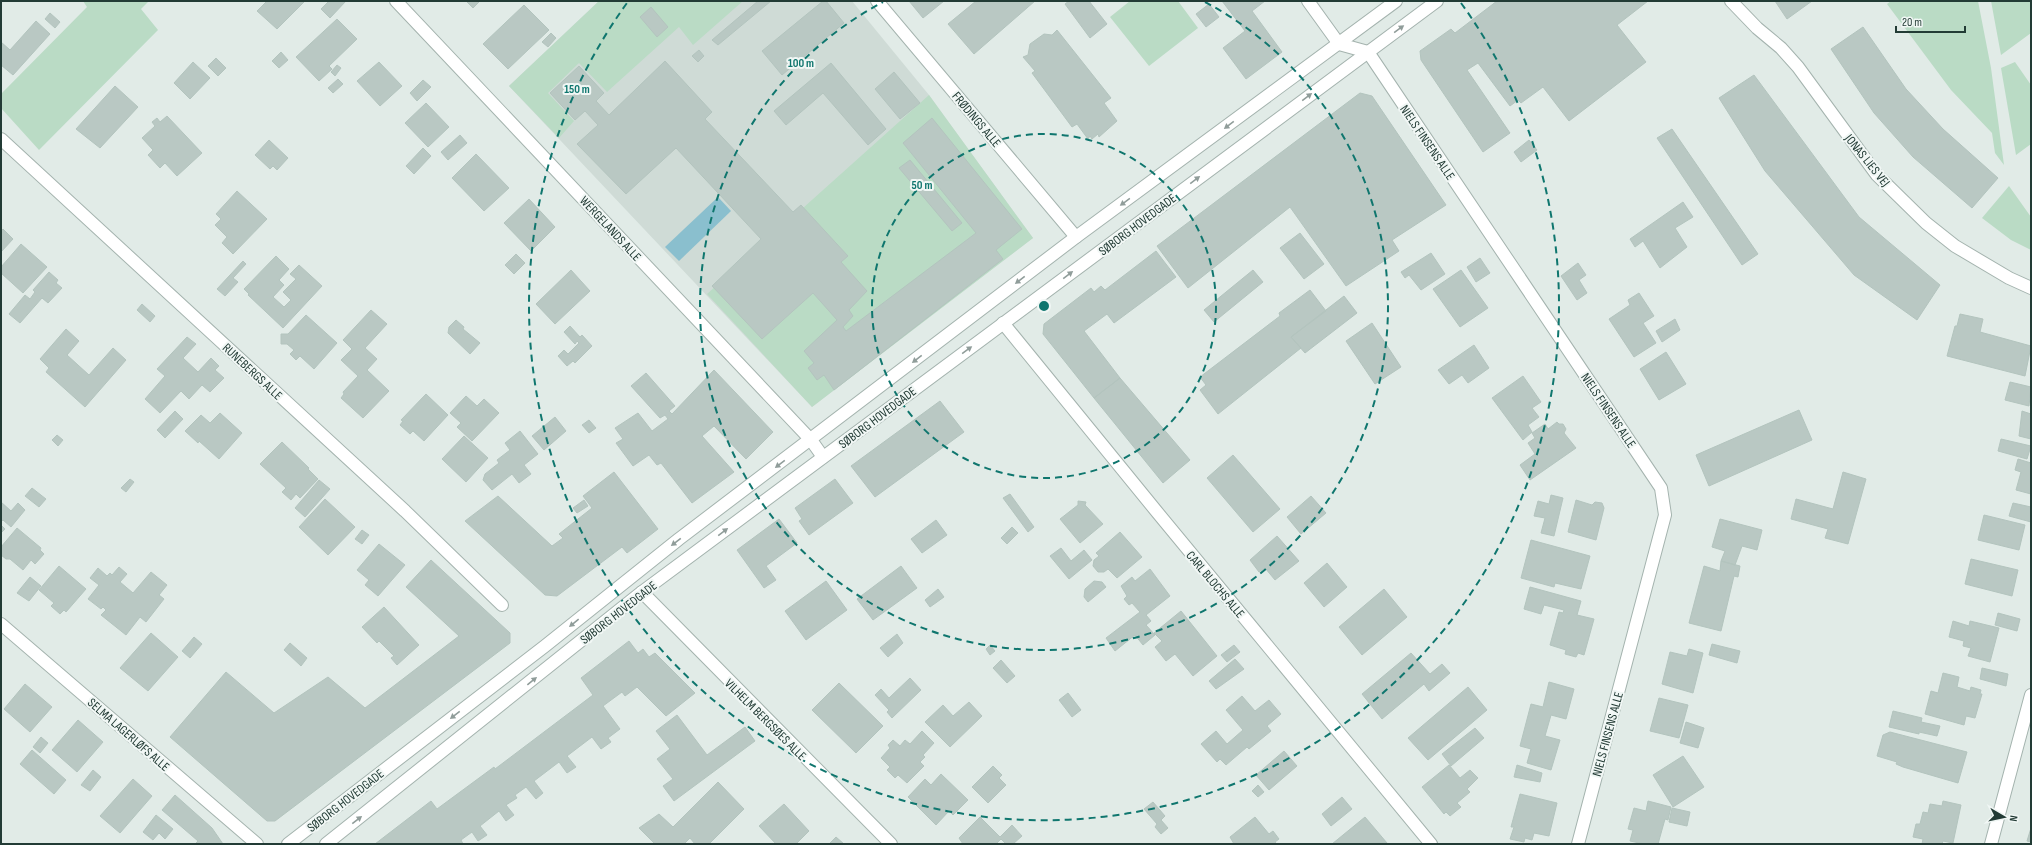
<svg xmlns="http://www.w3.org/2000/svg" width="2032" height="845" font-family="'Sofia Sans Condensed',sans-serif">
	<style>
		.built { fill: #cfdbd6 }
		.green { fill: #badbc5 }
		.water { fill: #8abfce }
		.building { fill: #b9c8c3; stroke: #b3c4be }
		.lines { fill: none; stroke-linecap: round; stroke-linejoin: round }
		.minor-casing { stroke: #a4b3ae; stroke-width: 14 }
		.tertiary-casing { stroke: #a4b3ae; stroke-width: 14 }
		.minor { stroke: #fff; stroke-width: 12 }
		.tertiary { stroke: #fff; stroke-width: 12 }
		.oneway { fill: #909d9a }
		.ring { fill: none; stroke: #0f766e; stroke-width: 2; stroke-dasharray: 7 5 }
		.labels { text-anchor: middle; stroke-width: 4; stroke-linejoin: round; paint-order: stroke }
		.street-label { font-size: 13px; fill: #223b35; stroke: #f1f7f5 }
		.centre { fill: #0f766e; stroke: #f1f7f5; stroke-width: 2 }
		.ring-label { font-size: 12px; text-anchor: middle; font-weight: bold; fill: #0f766e; stroke: #f1f7f5; stroke-width: 4; stroke-linejoin: round; paint-order: stroke }
	</style>
	<rect width="100%" height="100%" fill="#e1ebe7"/>
	<path class="built" d="M599 1H852L929 95 1033 238 812 407 509 86Z"/>
	<path class="green" d="M83 1H149L141 9 158 30 39 150 1 108V94L87 7Z
		M599 1H743L693 45 679 27 607 92 579 63 548 93 574 121 559 138 509 86Z
		M1130 1H1178L1198 28 1149 66 1110 17Z
		M1891 1H1978L1991 68 2004 165 1995 153 1992 133 1951 90 1887 4Z
		M1991 1H2031V33L2001 55Z
		M2015 62 2031 85V144L2016 155 2001 68Z
		M929 95 1033 238 812 407 707 294Z
		M2009 186 2031 217V250L2011 240 1982 218Z"/>
	<path class="water" d="M718 197 731 211 679 261 665 247Z"/>
	<path class="building" d="M267 1H305L277 29 257 11Z
		M329 1H346L330 18 321 9Z
		M466 1H480L473 8Z
		M758 1H771L718 45 712 40Z
		M823 1H826L844 23 782 75 762 51Z
		M909 1H944L923 18Z
		M976 1H1035L974 54 948 24Z
		M1069 1H1089L1107 24 1090 38 1065 4Z
		M1222 1H1265L1252 11 1282 52 1246 79 1223 48 1245 31Z
		M1497 1H1648L1617 25 1646 62 1569 121 1543 87 1521 103 1518 100 1510 106 1478 63 1467 70 1510 133 1483 152 1421 60 1420 51 1451 29 1455 33Z
		M1775 1H1812L1787 19Z
		M1209 4 1219 17 1206 27 1196 14Z
		M524 5 549 30 508 69 483 44Z
		M651 7 668 27 657 37 640 17Z
		M50 13 60 22 55 28 45 19Z
		M337 19 357 39 329 66 332 69 319 81 296 57Z
		M36 21 50 34 13 75 1 65V42L10 50Z
		M1863 27 1906 89 1943 129 1998 178 1972 208 1913 157 1874 113 1831 49Z
		M1057 30 1111 98 1104 103 1117 121 1099 137 1098 134 1092 139 1090 136 1088 139 1077 124 1072 127 1032 73 1035 71 1023 57 1028 55 1030 44 1044 34 1052 35Z
		M551 33 556 38 548 47 542 42Z
		M699 50 704 56 698 62 692 56Z
		M281 52 288 60 279 68 272 61Z
		M216 58 226 68 218 76 208 66Z
		M665 61 712 112 705 119 793 212 801 205 848 256 841 262 867 291 849 310 853 316 843 327 846 331 976 233 903 143 932 118 1022 229 996 250 1003 259 834 390 824 375 817 380 808 368 814 363 804 351 837 320 813 293 762 339 712 286 761 239 676 148 626 194 577 144 598 125 585 111 575 120 550 93 579 66 604 93 596 101 609 115Z
		M193 62 210 78 190 99 174 83Z
		M379 62 402 86 380 106 357 81Z
		M831 63 886 129 868 145 823 93 786 125 774 111Z
		M337 65 341 68 335 76 331 72Z
		M894 72 920 103 900 119 875 89Z
		M1754 75 1859 217 1940 285 1917 320 1854 275 1765 171 1719 98Z
		M338 79 343 84 333 93 328 88Z
		M423 80 431 87 417 101 410 93Z
		M115 86 138 107 100 148 76 129Z
		M1360 93 1372 96 1446 205 1392 240 1399 251 1346 286 1290 207 1188 288 1157 246Z
		M426 103 449 127 428 147 405 123Z
		M167 116 202 153 177 176 165 163 160 168 148 155 153 150 142 138 155 126 152 122 157 118 160 122Z
		M1672 129 1758 254 1742 265 1657 138Z
		M460 135 467 143 448 160 441 152Z
		M269 140 288 158 277 170 273 166 270 169 255 155Z
		M1529 140 1537 150 1521 162 1514 152Z
		M423 148 431 156 414 174 406 166Z
		M476 154 509 188 484 211 452 178Z
		M910 160 962 223 952 231 899 168Z
		M237 191 267 219 233 254 222 243 227 237 215 225 221 219 216 214Z
		M529 199 555 227 531 251 504 223Z
		M1683 202 1693 217 1675 228 1687 247 1660 268 1643 241 1635 247 1630 239Z
		M3 229 13 239 1 252V231Z
		M1300 233 1324 264 1304 279 1280 248Z
		M21 244 47 267 23 293 1 273V267Z
		M1156 251 1176 277 1114 323 1107 314 1084 331 1120 378 1094 398 1043 334 1044 324 1091 288 1094 292 1101 286 1105 290Z
		M1431 253 1445 274 1421 290 1409 275 1405 278 1401 272Z
		M516 254 525 263 514 274 505 265Z
		M276 256 289 269 279 280 284 285 273 297 284 307 291 300 283 292 296 279 290 274 299 265 322 286 283 328 248 295 249 294 244 289Z
		M1480 258 1490 273 1476 282 1467 267Z
		M243 261 246 264 233 278 238 282 225 296 217 289Z
		M1578 263 1586 275 1579 280 1587 293 1577 300 1561 276Z
		M571 270 590 291 555 324 536 304Z
		M1253 270 1263 282 1214 322 1204 310Z
		M1461 270 1488 308 1460 327 1433 289Z
		M49 272 58 280 56 283 62 288 48 303 42 298 20 323 9 314 25 295 30 299 35 292 33 290Z
		M1310 290 1326 311 1291 337 1301 348 1218 414 1200 390 1206 385 1200 377 1280 316 1279 313Z
		M1639 293 1654 316 1643 323 1656 343 1634 357 1609 319 1630 305 1628 300Z
		M1344 296 1357 313 1305 353 1291 337Z
		M142 304 155 316 150 322 137 310Z
		M371 310 387 324 365 348 377 359 367 370 389 391 363 418 341 398 344 394 343 392 358 376 341 360 352 349 343 340Z
		M1960 314 1983 319 1980 332 2031 346 2025 376 1947 356 1955 326H1957Z
		M306 315 337 343 314 369 300 356 296 360 290 354 294 350 287 344H281V334H288Z
		M1675 319 1680 330 1662 342 1656 331Z
		M456 320 464 327 463 329 480 343 470 354 448 333 449 327Z
		M1372 323 1401 367 1375 384 1346 341Z
		M570 326 580 337 582 335 592 346 575 363 573 361 567 366 558 356 564 350 568 354 579 343 577 341 575 344 564 332Z
		M66 329 79 341 67 355 89 375 113 348 126 360 85 407 46 372 49 368 40 359Z
		M187 337 196 344 183 358 198 372 211 358 219 366 215 370 224 378 210 392 202 385 189 399 181 391 160 413 145 399 165 376 157 369Z
		M1474 345 1489 368 1468 383 1462 375 1449 384 1438 370Z
		M1666 352 1686 384 1659 400 1640 369Z
		M714 370 773 432 746 459 714 426 702 436 734 472 692 503 661 463 657 465 649 455 633 466 616 443 623 439 615 428 638 413 652 431 668 419 665 415 660 418 631 386 646 373 675 406 669 411 672 414Z
		M1523 376 1541 402 1532 408 1539 417 1528 425 1532 432 1523 440 1492 398Z
		M1120 378 1190 460 1163 483 1094 398Z
		M2010 382 2031 387 2029 406 2005 400Z
		M426 394 448 415 424 441 413 431 410 434 400 425 403 421 401 420Z
		M466 396 477 406 484 399 499 413 472 441 457 427 461 423 450 413Z
		M940 401 964 432 875 497 851 466Z
		M1799 410 1812 440 1709 486 1696 455Z
		M175 411 183 419 165 438 157 430Z
		M2022 411 2031 414V439L2019 436Z
		M220 413 242 433 219 459 199 441 198 443 185 431 201 415 210 423Z
		M555 417 566 431 544 450 532 436Z
		M589 420 596 428 589 433 582 425Z
		M1557 422 1559 424H1563L1566 429 1564 433 1576 448 1530 480 1520 465 1535 454 1528 443 1535 438 1532 433 1545 424 1548 429Z
		M520 431 538 454 524 465 531 474 519 483 512 474 492 490 483 480 485 474 499 463 497 460 510 450 505 443Z
		M57 435 63 440 58 446 52 440Z
		M464 436 488 458 466 482 442 459Z
		M2001 439 2031 446 2027 459 1998 451Z
		M282 442 309 468 308 469 318 479 300 498 296 494 291 500 282 492 286 488 260 464Z
		M1233 455 1280 509 1253 532 1207 478Z
		M2018 459 2031 463V494L2016 490 2021 472 2015 470Z
		M614 472 658 529 627 553 622 547 557 596 545 595 465 521 498 496 552 546 563 538 559 534 592 508 583 496Z
		M1843 472 1866 479 1848 544 1825 538 1828 529 1791 519 1796 499 1833 509Z
		M130 479 134 482 126 492 121 488Z
		M835 479 853 503 809 535 799 521 802 519 795 508Z
		M319 480 330 489 305 517 295 508Z
		M32 488 46 499 39 507 25 496Z
		M1010 494 1034 527 1028 532 1003 498Z
		M1551 495 1563 498 1554 536 1541 533 1545 518 1534 516 1538 501 1549 504Z
		M1311 496 1326 513 1301 534 1287 517Z
		M325 499 355 527 328 555 299 527Z
		M584 500 588 506 577 513 573 508Z
		M1576 500 1592 505 1595 502 1602 503 1604 508 1596 540 1568 532Z
		M1078 501 1086 502 1085 505 1103 524 1080 543 1060 519 1078 505Z
		M1 502 11 511 18 503 25 510 11 527 3 520 1 522Z
		M2013 503 2031 507V522L2009 516Z
		M1984 515 2025 525 2019 550 1978 540Z
		M779 519 797 543 766 566 776 580 764 588 737 550Z
		M1720 519 1762 530 1757 550 1742 546 1735 565 1721 561 1725 551 1712 547Z
		M936 520 947 535 922 553 911 539Z
		M1 525 5 529 1 533Z
		M1012 527 1018 533 1007 544 1001 538Z
		M17 528 41 548 40 550 44 554 35 564 31 560 23 570 10 559H6L1 555V547Z
		M362 530 369 535 362 544 355 539Z
		M1120 532 1142 557 1117 578 1108 569 1104 572H1098L1093 566 1094 560 1099 556 1096 553Z
		M1277 536 1299 561 1275 580 1265 568 1259 572 1250 560Z
		M1531 540 1590 556 1581 589 1555 583 1554 587 1521 578Z
		M379 544 405 565 378 596 365 585 369 580 357 570Z
		M1061 548 1071 561 1084 550 1092 560 1069 579 1050 556Z
		M1971 559 2018 570 2012 596 1965 584Z
		M431 560 510 633V643L275 821H267L170 737 226 672 274 713 328 677 365 708 459 636 406 587Z
		M1721 561 1740 566 1738 577 1734 576 1721 631 1689 623 1704 566 1720 571Z
		M1327 563 1347 587 1324 607 1304 583Z
		M59 566 86 589 66 612 64 610 60 614 51 606 54 603 39 590Z
		M901 566 917 588 873 620 857 599Z
		M119 567 127 574 120 582 133 593 151 572 167 585 159 595 164 599 146 622 140 617 126 635 101 615 106 610 103 607 101 609 88 599 99 585 90 578 98 568 107 576 110 573 112 575Z
		M1150 569 1170 596 1146 615 1151 621 1146 625 1155 635 1143 645 1135 635 1115 651 1106 638 1140 612 1132 603 1129 605 1124 599 1127 596 1121 586 1132 577 1135 581Z
		M30 577 41 586 29 601 17 593Z
		M826 581 847 610 806 640 785 611Z
		M1094 581 1102 582 1106 587 1088 602 1084 597 1085 589Z
		M1530 587 1581 601 1577 615 1594 619 1584 655 1578 653 1576 657 1565 654 1566 650 1550 645 1559 612 1563 613 1564 610 1544 605 1541 614 1524 609Z
		M938 589 944 597 930 607 925 600Z
		M1384 589 1407 617 1362 655 1339 627Z
		M384 607 419 645 397 665 391 658 394 656 379 641 377 643 362 627Z
		M1181 611 1217 656 1193 676 1175 654 1166 661 1155 647 1162 641 1154 633Z
		M1998 613 2020 619 2017 631 1995 625Z
		M1953 621 1969 626 1970 621 1999 628 1990 662 1968 656 1971 648 1963 646 1964 641 1949 637Z
		M151 633 178 657 148 691 120 668Z
		M897 634 903 643 888 657 880 648Z
		M194 637 202 644 190 658 182 651Z
		M629 641 638 653 643 649 649 657 655 653 695 693 666 716 637 687 625 696 622 692 603 706 620 729 608 738 611 742 601 749 592 737 567 756 576 767 567 773 559 762 534 781 543 793 536 799 526 787 515 795 517 798 506 805 514 815 506 821 499 811 480 826 487 835 478 841 472 832 461 840 463 844H375L431 801 437 809 494 767 495 769 593 695 581 678Z
		M290 643 307 658 301 666 284 650Z
		M1712 644 1740 651 1737 663 1709 655Z
		M990 645 995 651 990 655 986 649Z
		M1234 645 1240 652 1227 662 1221 655Z
		M1689 649 1703 653 1693 693 1662 684 1670 652 1687 656Z
		M1411 653 1430 674 1442 664 1450 673 1429 691 1424 684 1382 719 1362 694Z
		M1235 659 1244 669 1216 689 1209 681Z
		M1001 660 1015 676 1007 683 993 668Z
		M1982 668 2008 674 2006 686 1980 679Z
		M1943 673 1959 677 1957 687 1970 691 1971 687 1981 690 1980 694H1982L1975 718 1966 716 1964 725 1925 714 1931 691 1938 693Z
		M910 678 921 690 892 718 887 712 889 710 875 695 881 689 889 698Z
		M1549 682 1574 689 1566 719 1551 715 1545 736 1560 740 1551 770 1527 763 1531 749 1520 746 1531 704 1543 707Z
		M839 683 883 726 856 753 812 710Z
		M25 684 52 707 30 732 4 709Z
		M1468 687 1487 710 1428 760 1408 738Z
		M1068 693 1081 710 1072 717 1059 700Z
		M1242 696 1255 711 1269 700 1281 714 1267 726 1271 731 1249 749 1247 747 1226 765 1220 759 1217 762 1201 744 1216 731 1227 744 1243 730 1226 710Z
		M1659 698 1688 705 1679 738 1650 731Z
		M969 702 982 716 950 747 925 722 943 705 953 716Z
		M1893 711 1922 718 1921 722 1940 726 1937 736 1919 732V734L1889 727Z
		M677 715 707 755 745 727 755 741 674 801 663 786 673 779 657 759 670 749 656 731Z
		M78 720 103 742 77 772 52 750Z
		M1686 722 1704 728 1698 748 1680 743Z
		M1475 728 1484 738 1451 766 1442 754Z
		M922 731 934 743 923 755 925 757 920 762 924 766 907 783 898 775 895 778 887 770 890 767 881 758 890 748 888 745 893 740 900 746 905 740 910 744Z
		M1890 732 1967 752 1958 783 1903 767 1896 764 1897 762 1877 756 1883 735Z
		M41 737 48 743 40 753 33 747Z
		M32 750 66 780 54 794 20 764Z
		M1284 751 1297 766 1269 790 1256 775Z
		M1683 756 1704 787 1673 807 1653 775Z
		M1449 765 1460 778 1470 770 1478 778 1467 789 1470 792 1457 803 1461 807 1450 816 1446 812 1444 814 1422 787Z
		M1517 765 1542 773 1540 782 1514 777Z
		M993 766 1002 775 999 778 1006 785 988 803 972 787Z
		M93 770 101 777 90 791 81 785Z
		M941 774 968 800 953 815 949 811 936 825 908 797 925 779 931 785Z
		M133 779 152 796 120 833 100 816Z
		M718 782 744 809 709 844H695L690 838 684 844H655L639 828 659 814 673 827Z
		M1258 785 1264 792 1258 797 1252 791Z
		M1520 794 1557 803 1549 836 1534 833 1532 840 1525 838 1524 842 1510 839 1514 827H1511Z
		M175 795 212 828 223 844H195L198 841 162 810Z
		M1342 797 1352 809 1331 826 1322 814Z
		M1648 801 1671 807 1668 820 1665 819 1658 844H1644L1630 841 1633 830 1628 829 1634 808 1646 811Z
		M1943 801 1961 805 1953 843 1943 841 1942 844H1922L1923 839 1913 837 1916 824H1920L1923 812 1928 813 1930 804 1942 806Z
		M1153 802 1165 816 1161 820 1168 828 1161 834 1155 827 1157 824 1144 809Z
		M784 804 809 831 796 844H776L759 826Z
		M1672 808 1690 812 1687 826 1669 822Z
		M156 815 173 829 165 839 159 833 153 840 143 832Z
		M980 817 1000 837 1012 825 1022 836 1013 844H1006L1001 839 996 844H963L959 838Z
		M1255 817 1269 834 1273 831 1279 839 1275 842 1277 844H1234L1230 837Z
		M1365 817 1387 843 1332 844Z
		M2031 828V842L2027 841Z
		M836 837 844 844H829Z"/>
	<g class="lines">
		<defs>
			<path id="minor" d="M396 1 811 440 823 457
				M877 1 1076 237
				M1308 1 1339 44 1368 52 1661 488 1665 515 1578 844
				M1731 1 1757 28 1781 48 1798 67 1877 175 1926 223 1955 246 2009 278 2031 288
				M1 139 405 511 502 605
				M1003 323 1157 512 1431 844
				M642 592 891 844
				M1 624 257 844
				M1991 844 2031 695"/>
			<path id="tertiary" d="M288 844 545 646 679 539 1076 237 1396 1
				M326 844 642 592 1437 1"/>
		</defs>
		<use href="#minor" class="minor-casing"/>
		<use href="#tertiary" class="tertiary-casing"/>
		<use href="#minor" class="minor"/>
		<use href="#tertiary" class="tertiary"/>
	</g>
	<defs><path id="oneway-solid" d="M-6-.8H1V-3.2L6.5 0L1 3.2V.8H-6Z"/></defs>
	<g class="oneway">
		<use href="#oneway-solid" transform="translate(1399 29) rotate(-36)"/>
		<use href="#oneway-solid" transform="translate(1307 97) rotate(-37)"/>
		<use href="#oneway-solid" transform="translate(1229 125) rotate(143)"/>
		<use href="#oneway-solid" transform="translate(1195 180) rotate(-37)"/>
		<use href="#oneway-solid" transform="translate(1125 202) rotate(144)"/>
		<use href="#oneway-solid" transform="translate(1068 275) rotate(-37)"/>
		<use href="#oneway-solid" transform="translate(1020 280) rotate(142)"/>
		<use href="#oneway-solid" transform="translate(967 350) rotate(-36)"/>
		<use href="#oneway-solid" transform="translate(917 359) rotate(142)"/>
		<use href="#oneway-solid" transform="translate(780 464) rotate(143)"/>
		<use href="#oneway-solid" transform="translate(723 532) rotate(-37)"/>
		<use href="#oneway-solid" transform="translate(676 542) rotate(143)"/>
		<use href="#oneway-solid" transform="translate(574 623) rotate(141)"/>
		<use href="#oneway-solid" transform="translate(532 681) rotate(-39)"/>
		<use href="#oneway-solid" transform="translate(455 715) rotate(142)"/>
		<use href="#oneway-solid" transform="translate(357 820) rotate(-38)"/>
	</g>
	<g class="ring">
		<circle cx="1044" cy="306" r="172"/>
		<path d="M1205 2A344 344 0 1 1 883 2"/>
		<path d="M1461 3A515 515 0 1 1 627 3"/>
	</g>
	<g class="labels">
		<g class="street-label">
			<text transform="translate(977 119) rotate(50)" y="5">FRØDINGS ALLE</text>
			<text transform="translate(1428 142) rotate(56)" y="5">NIELS FINSENS ALLE</text>
			<text transform="translate(1868 160) rotate(51)" y="5">JONAS LIES VEJ</text>
			<text transform="translate(1137 224) rotate(-37)" y="5">SØBORG HOVEDGADE</text>
			<text transform="translate(611 228) rotate(47)" y="5">WERGELANDS ALLE</text>
			<text transform="translate(253 371) rotate(43)" y="5">RUNEBERGS ALLE</text>
			<text transform="translate(1609 410) rotate(56)" y="5">NIELS FINSENS ALLE</text>
			<text transform="translate(877 417) rotate(-37)" y="5">SØBORG HOVEDGADE</text>
			<text transform="translate(1216 584) rotate(50)" y="5">CARL BLOCHS ALLE</text>
			<text transform="translate(618 612) rotate(-38)" y="5">SØBORG HOVEDGADE</text>
			<text transform="translate(766 719) rotate(45)" y="5">VILHELM BERGSØES ALLE</text>
			<text transform="translate(129 734) rotate(41)" y="5">SELMA LAGERLØFS ALLE</text>
			<text transform="translate(1607 734) rotate(-75)" y="5">NIELS FINSENS ALLE</text>
			<text transform="translate(345 800) rotate(-38)" y="5">SØBORG HOVEDGADE</text>
		</g>
	</g>
	<circle cx="1044" cy="306" r="6" class="centre"/>
	<g class="ring-label">
		<text x="801" y="67">100 m</text>
		<text x="577" y="93">150 m</text>
		<text x="922" y="189">50 m</text>
	</g>
	<rect width="2032" height="845" fill="none" stroke="#223b35" stroke-width="4"/>
	<g transform="translate(2004 817) rotate(99)" stroke="#f1f7f5" stroke-width="3" paint-order="stroke">
	<path d="M0-3L7 15L0 10L-7 15Z" fill="#223b35"/>
	<text y="-6" font-size="11" font-weight="bold" text-anchor="middle" fill="#223b35">N</text>
	</g>
	<path d="M1896 26v6h69v-6" fill="none" stroke="#223b35" stroke-width="2"/>
	<text x="1902" y="26" font-size="12" fill="#223b35" stroke="#f1f7f5" stroke-width="3" paint-order="stroke">20 m</text>
</svg>
